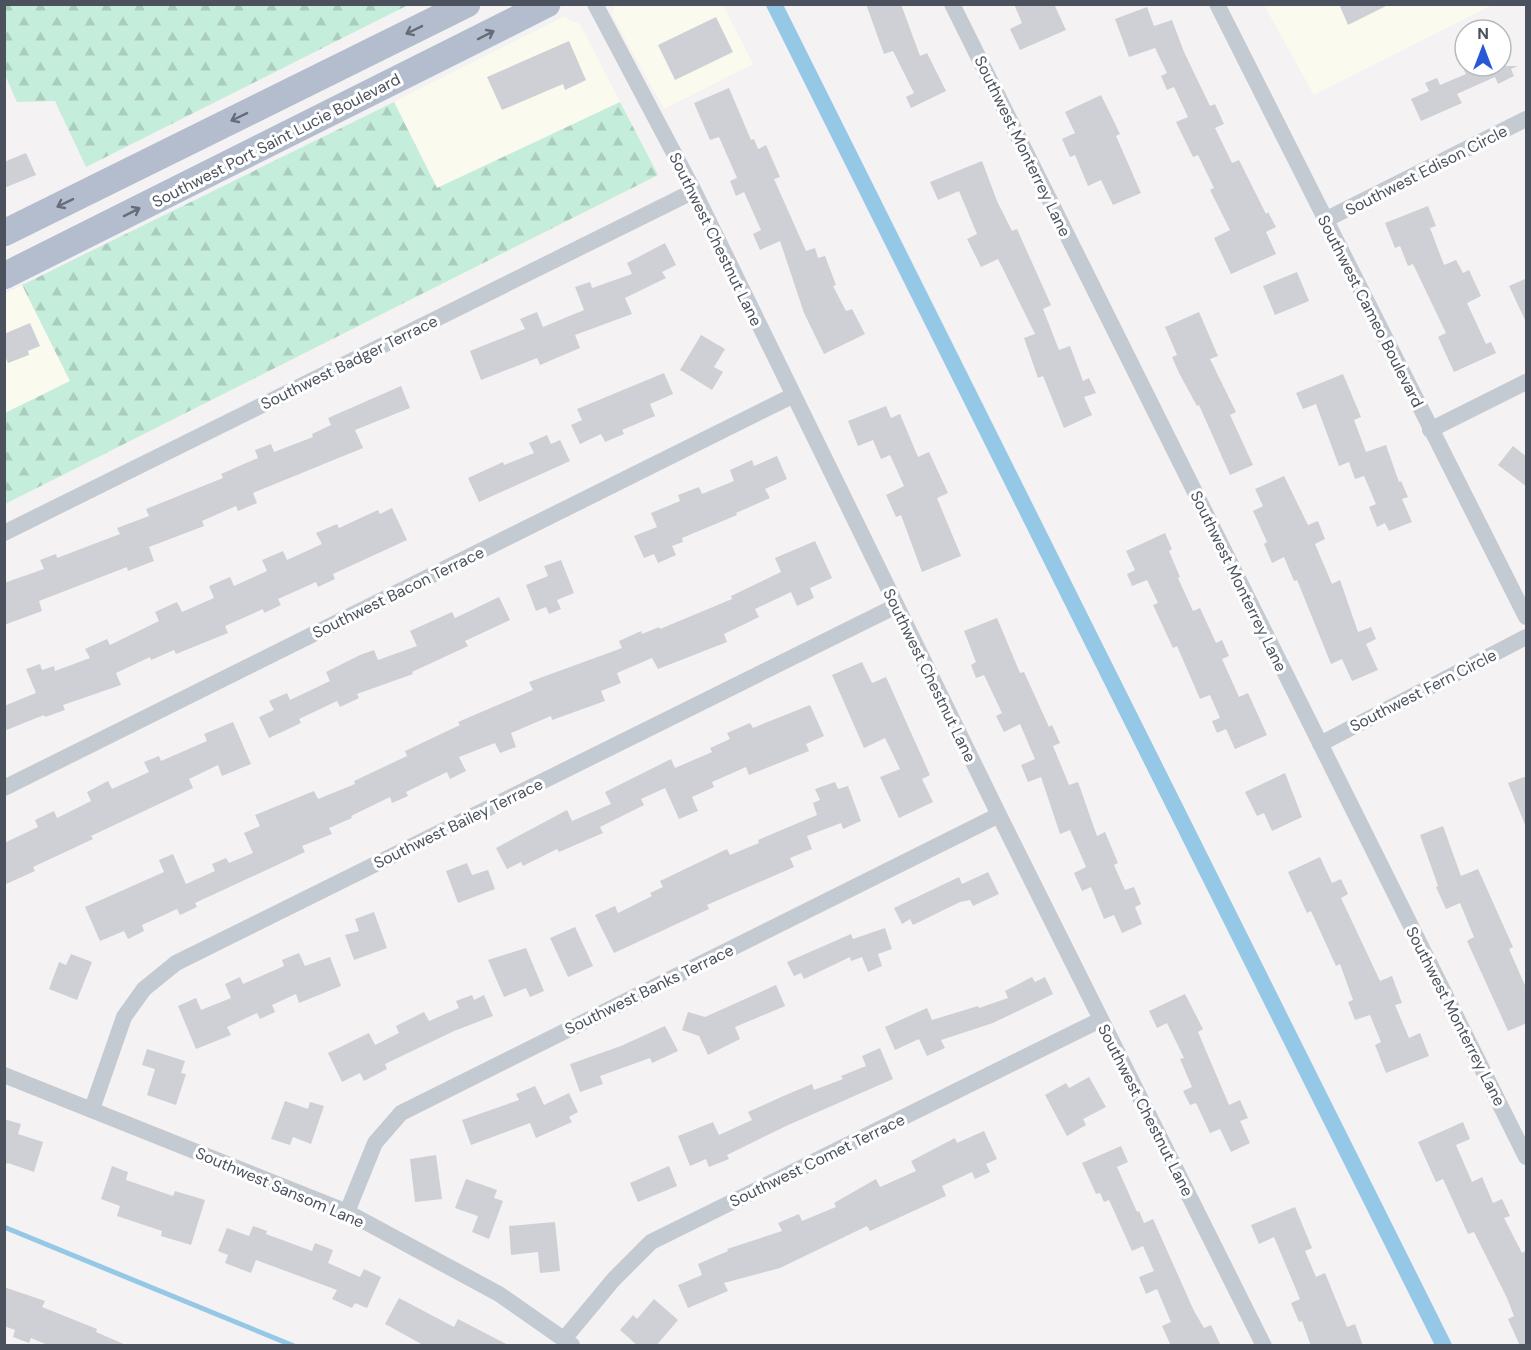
<svg xmlns="http://www.w3.org/2000/svg" width="1531" height="1350" font-family="'DM Sans',sans-serif">
	<style>
		.commercial { fill: #fbfaee }
		.forest { fill: url(#forest-firs) }
		.lines { fill: none; stroke-linecap: round; stroke-linejoin: round }
		.stream { stroke: #95c8e6; stroke-width: 5 }
		.canal { stroke: #95c8e6; stroke-width: 16 }
		.building { fill: #cfd0d5 }
		.street { stroke: #c4cad2; stroke-width: 16 }
		.primary { stroke: #b4bdce; stroke-width: 27 }
		.oneway { stroke: #656d7a }
		.labels { text-anchor: middle; stroke-width: 6; stroke-linejoin: round; paint-order: stroke }
		.street-label { font-size: 16px; fill: #4b525e; stroke: #fff }
	</style>
	<defs>
		<pattern id="forest-firs" width="22" height="20" patternUnits="userSpaceOnUse" patternTransform="scale(1.5)"><rect width="22" height="20" fill="#c5eddb"/><path d="M5 1l3.5 6h-7zM16 11l3.5 6h-7z" fill="#abcdbe"/></pattern>
	</defs>
	<rect width="100%" height="100%" fill="#f4f2f2"/>
	<path class="commercial" d="M615 5H723L753 64 664 109 612 15Z
		M1264 5H1492L1314 95Z
		M563 17 580 24 620 102 437 188 394 102Z
		M22 285 70 381 5 413V294Z"/>
	<path class="forest" d="M5 4H408V5L86 167 55 101 17 102 5 75Z
		M394 102 437 188 620 102 658 175 5 504V413L70 381 22 285Z"/>
	<g class="lines">
		<path class="stream" d="M4 1227 294 1346"/>
		<path class="canal" d="M774 4 1444 1346"/>
	</g>
	<path class="building" d="M866 4H901L920 56 927 53 946 91 911 108 906 97 914 93 893 51 884 54Z
		M1014 4H1054L1066 30 1020 50 1010 29 1022 23Z
		M1339 4H1390L1348 25Z
		M1147 7 1154 26 1172 20 1184 52 1210 106 1215 104 1224 124 1215 128 1232 163 1239 160 1266 214 1268 212 1276 227 1266 232 1276 254 1231 274 1214 238 1230 230 1210 190 1214 188 1198 155 1193 157 1176 122 1188 117 1174 87 1167 90 1161 76 1167 73 1155 48 1129 57 1115 19Z
		M716 17 733 52 675 80 658 45Z
		M569 41 586 80 565 90 563 84 502 110 487 77Z
		M1462 66H1518L1511 69 1514 76 1498 84 1495 77 1457 94 1462 103 1421 121 1411 99 1429 91 1425 83 1437 78 1440 85 1466 74Z
		M729 88 751 140 754 139 758 149 766 145 780 177 774 179 806 251 815 248 818 258 825 256 836 285 833 286 846 311 852 309 865 334 824 354 804 313 780 241 760 250 753 234 761 230 744 192 736 196 730 181 737 178 719 137 710 140 694 103Z
		M1101 95 1120 134 1116 136 1141 193 1113 205 1101 180 1088 186 1075 155 1070 157 1062 139 1075 133 1065 112Z
		M26 153 36 175 4 188V162Z
		M982 161 997 201 1012 231 1017 229 1051 305 1043 309 1059 350 1070 346 1083 381 1089 378 1096 393 1084 397 1092 415 1064 428 1043 376 1038 378 1024 338 1035 334 998 259 981 267 967 239 977 234 959 191 938 200 930 182Z
		M1428 206 1436 226 1430 228 1444 265 1456 260 1463 273 1469 270 1481 296 1467 303 1486 344 1491 342 1496 353 1454 372 1438 337 1446 333 1413 264 1408 266 1400 246 1395 248 1385 223Z
		M665 243 676 265 662 272 666 278 625 298 632 314 575 335 580 348 540 365 537 358 481 380 470 351 525 329 520 319 537 312 543 327 584 310 575 287 590 282 592 288 632 274 627 263Z
		M1297 272 1309 301 1275 315 1263 286Z
		M1527 278V324L1509 286Z
		M1199 312 1218 356 1210 359 1236 412 1230 415 1253 465 1230 475 1199 405 1197 406 1179 373 1172 357 1177 355 1165 327Z
		M30 323 40 346 28 351 29 355 8 363 4 354V334Z
		M701 335 725 349 714 367 723 372 712 390 680 370Z
		M664 373 673 394 650 404 655 416 622 430 624 434 605 442 601 434 580 444 571 425 582 420 577 409Z
		M1343 374 1361 417 1354 420 1366 452 1386 445 1399 482 1401 481 1408 497 1402 499 1412 522 1389 531 1385 523 1377 527 1369 507 1376 504 1364 476 1355 479 1349 462 1339 466 1316 404 1303 409 1296 393Z
		M401 386 410 408 355 430 363 448 253 493 257 503 238 511 236 506 202 521 204 526 149 547 154 561 128 571 127 567 39 601 42 611 4 625V583L44 569 40 560 56 554 57 558 120 534 117 528 149 516 146 509 223 478 221 474 258 458 255 450 271 444 274 452 313 437 312 434 331 425 328 418Z
		M886 406 891 418 900 414 918 457 929 452 948 493 937 498 961 556 922 572 901 515 896 517 886 495 904 486 890 455 881 459 873 440 858 446 848 421Z
		M547 435 551 444 560 440 570 461 479 502 468 478 503 462 504 465 534 453 529 443Z
		M1513 446 1527 457V487L1498 465Z
		M777 456 787 479 765 489 770 498 736 513 737 515 682 538 683 542 672 546 676 555 658 563 654 554 644 558 634 536 657 527 651 513 680 501 678 495 699 487 702 494 734 481 730 470 752 460 754 466Z
		M1284 476 1308 525 1318 521 1325 539 1315 544 1332 584 1340 580 1358 632 1371 627 1376 639 1366 644 1378 670 1352 681 1342 659 1331 664 1297 580 1294 581 1284 557 1272 563 1264 544 1267 542 1253 511 1263 506 1255 489Z
		M392 508 407 540 333 574 335 579 318 587 316 582 278 599 281 605 264 613 263 609 225 626 228 633 176 654 174 650 151 660 150 657 116 673 121 685 63 705 65 710 45 717 44 715 4 731V706L36 693 26 669 40 664 42 670 54 666 55 671 90 658 85 649 107 639 110 645 159 621 155 612 177 602 182 612 214 598 209 586 230 577 234 586 267 571 262 560 283 551 287 560 322 544 316 533 337 524 339 528 378 510 380 514Z
		M1165 533 1172 549 1169 551 1180 577 1178 578 1193 611 1200 608 1216 643 1222 640 1229 656 1222 659 1239 697 1248 693 1267 735 1235 749 1226 729 1217 733 1212 721 1220 718 1210 695 1200 699 1177 646 1173 648 1153 605 1158 603 1147 580 1132 586 1127 574 1135 570 1126 551Z
		M815 541 832 578 810 588 814 598 797 606 791 592 755 609 759 617 724 634 727 642 658 669 652 658 617 673 621 683 601 691 605 701 552 720 551 716 511 733 516 747 500 753 495 743 459 757 466 771 450 779 447 772 406 792 408 796 392 803 390 797 351 816 352 818 329 828 332 834 302 846 305 852 195 903 197 907 180 915 177 909 142 925 144 931 128 939 124 931 100 941 85 907 164 872 159 860 173 854 186 884 215 871 212 864 226 858 229 863 253 853 244 833 260 826 255 815 314 791 318 799 355 784 354 781 407 756 405 751 460 725 458 722 533 690 529 682 622 648 619 641 641 631 642 634 659 627 660 629 732 599 731 596 781 572 775 558Z
		M561 560 574 593 557 600 561 609 549 614 546 607 536 611 526 585 548 576 544 566Z
		M499 597 510 620 465 641 468 646 412 672 413 674 357 694 359 698 340 707 337 701 299 719 301 723 269 738 259 717 274 710 269 701 287 693 290 700 330 681 326 672 360 655 374 650 378 660 417 646 410 631 452 612 455 618Z
		M997 618 1020 673 1024 672 1049 727 1052 725 1060 743 1053 746 1069 785 1078 782 1097 836 1105 832 1118 863 1114 865 1125 890 1134 887 1141 904 1135 907 1142 924 1122 933 1114 915 1104 919 1091 887 1082 891 1074 873 1086 867 1070 830 1060 834 1041 777 1028 782 1021 765 1035 759 1020 724 1004 732 996 716 1002 713 984 675 976 678 971 665 976 662 964 631Z
		M862 662 872 683 886 677 930 775 922 779 933 802 899 818 880 777 900 769 885 738 864 748 832 675Z
		M810 705 824 736 806 744 809 751 749 775 746 767 712 782 714 787 692 797 698 811 679 819 665 788 641 799 644 805 600 827 603 833 559 852 557 849 523 866 521 862 507 869 496 848 567 810 572 821 611 804 605 792 671 759 675 768 712 752 710 748 730 739 727 733 750 723 753 728Z
		M233 722 251 764 222 776 218 765 189 779 193 788 91 836 93 839 33 867 35 871 4 885V843L38 827 35 820 54 811 57 818 91 801 87 792 108 781 112 789 149 772 144 762 159 756 161 761 207 741 204 734Z
		M1285 773 1302 817 1272 831 1264 813 1257 816 1245 792Z
		M1527 776V827H1526L1508 783Z
		M835 782 838 789 848 786 861 821 843 829 841 823 807 836 812 849 790 858 794 867 707 905 709 909 614 953 595 915 615 906 618 913 652 896 650 893 663 887 660 881 727 849 730 855 759 843 758 840 817 815 813 803 820 800 815 789Z
		M1443 826 1461 876 1478 869 1513 947 1509 949 1527 990V1023L1508 1031 1467 941 1474 937 1460 903 1446 909 1436 887 1438 886 1420 835Z
		M1320 857 1332 883 1341 879 1348 894 1341 898 1380 981 1392 976 1402 1003 1395 1005 1409 1038 1420 1033 1429 1056 1386 1073 1375 1045 1381 1042 1370 1015 1355 1020 1348 1002 1353 1000 1340 964 1336 966 1311 911 1307 913 1288 872Z
		M467 863 472 875 488 870 495 889 458 903 446 871Z
		M988 872 999 894 973 906 970 900 960 902 913 925 910 919 902 924 894 908 959 877 962 884Z
		M374 912 387 948 354 960 345 935 359 931 355 919Z
		M575 927 593 966 568 977 550 938Z
		M885 928 892 949 878 954 882 966 868 972 862 957 851 961 850 957 804 979 801 973 794 976 787 962 851 934 853 939Z
		M526 948 544 991 530 997 526 988 504 997 488 960Z
		M299 953 305 966 330 957 341 986 299 1003 296 994 272 1005 275 1012 260 1019 257 1013 227 1027 231 1035 196 1049 178 1006 196 998 201 1010 231 998 225 984 240 977 243 984 284 966 282 960Z
		M71 954 92 962 77 1000 49 989 59 962 66 965Z
		M1032 977 1035 982 1045 977 1053 994 993 1023 941 1040 945 1048 927 1056 919 1039 895 1050 885 1027 927 1008 932 1020 978 1006 979 1008 1008 998 1005 991Z
		M776 985 785 1006 735 1027 740 1039 708 1055 699 1036 682 1030 688 1012 705 1017Z
		M1185 994 1203 1029 1198 1032 1229 1105 1240 1100 1248 1118 1240 1121 1250 1143 1231 1152 1220 1129 1210 1133 1196 1103 1190 1105 1183 1091 1192 1087 1180 1059 1184 1058 1167 1023 1157 1028 1149 1011Z
		M472 995 474 1000 484 995 493 1016 454 1031 385 1064 387 1069 364 1081 360 1073 342 1082 328 1053 369 1033 375 1045 399 1033 396 1026 424 1012 429 1021 459 1008 456 1001Z
		M665 1026 678 1051 652 1063 650 1058 600 1076 603 1084 580 1092 570 1064 621 1046Z
		M880 1048 893 1079 786 1126 727 1155 729 1159 709 1167 706 1159 690 1166 678 1136 713 1122 719 1135 752 1120 748 1112 781 1097 812 1084 814 1090 843 1079 841 1076 866 1066 862 1056Z
		M147 1049 185 1061 181 1073 186 1074 176 1105 147 1095 155 1069 142 1065Z
		M1089 1077 1106 1107 1083 1119 1086 1125 1067 1136 1045 1095 1066 1083 1069 1088Z
		M535 1086 544 1105 569 1093 578 1112 569 1117 572 1122 536 1138 530 1123 471 1145 462 1120 519 1100 516 1094Z
		M285 1101 308 1109 310 1102 324 1106 311 1144 293 1137 290 1145 271 1139Z
		M4 1119 21 1124 18 1134 43 1142 34 1172 8 1163 4 1165Z
		M1463 1122 1470 1139 1456 1145 1472 1182 1482 1177 1493 1203 1502 1199 1510 1216 1504 1218 1522 1253 1527 1250V1346H1520L1508 1319 1514 1316 1507 1298 1474 1232 1468 1234 1443 1179 1436 1182 1418 1142Z
		M984 1131 997 1159 986 1164 990 1172 975 1179 972 1172 942 1186 946 1196 870 1231 867 1226 780 1268 724 1283 728 1291 688 1308 678 1285 702 1275 698 1264 728 1251 727 1249 782 1231 778 1223 799 1214 802 1221 836 1207 834 1203 876 1179 880 1187 916 1171 911 1161 955 1138 957 1143Z
		M1121 1146 1128 1162 1117 1167 1137 1212 1139 1211 1144 1223 1153 1219 1194 1311 1204 1328 1211 1325 1221 1346H1171L1162 1326 1171 1322 1157 1289 1146 1294 1139 1277 1154 1271 1143 1246 1132 1251 1109 1200 1104 1202 1100 1193 1096 1194 1082 1163Z
		M436 1155 442 1199 415 1202 410 1159Z
		M112 1166 128 1172 126 1180 173 1196 175 1191 205 1200 191 1245 161 1236 162 1231 117 1216 120 1206 101 1199Z
		M669 1166 677 1186 638 1202 630 1183Z
		M466 1179 497 1190 494 1198 503 1201 489 1239 472 1232 478 1216 455 1208Z
		M1295 1207 1312 1248 1305 1251 1316 1277 1325 1273 1347 1327 1355 1324 1363 1346H1311L1302 1321 1299 1322 1291 1303 1300 1299 1274 1237 1259 1244 1251 1225Z
		M555 1222 560 1271 540 1273 538 1252 511 1255 509 1226Z
		M253 1226 267 1231 266 1234 312 1251 315 1243 333 1250 328 1263 360 1277 364 1269 381 1277 367 1308 355 1303 352 1308 332 1299 337 1290 256 1260 251 1273 225 1263 228 1255 218 1251 227 1228 249 1236Z
		M4 1287 45 1301 42 1307 97 1329 96 1332 128 1346H50L31 1338 29 1343 13 1337 15 1330 4 1326Z
		M399 1298 454 1327 458 1319 510 1346H425L385 1324Z
		M654 1299 678 1320 656 1346H638L620 1330 633 1315 637 1319Z"/>
	<g class="lines">
		<path class="street" d="M595 4 694 191 999 815 1264 1346
			M952 4 1526 1157
			M1217 4 1526 617
			M1325 220 1526 119
			M1430 430 1526 382
			M4 533 694 191
			M1320 744 1526 637
			M4 788 792 396
			M4 1075 347 1212 499 1294 572 1345
			M92 1109 124 1017 144 989 176 963 896 606
			M347 1212 375 1143 401 1113 999 815
			M564 1339 614 1279 651 1242 1100 1020"/>
		<path class="primary" d="M4 233 467 4
			M4 276 547 4"/>
	</g>
	<defs><path id="oneway-shaft" d="M-6 0H5M1.5-3L5.5 0L1.5 3" fill="none" stroke-width="1.6" stroke-linecap="round" stroke-linejoin="round" transform="scale(1.5)"/></defs>
	<g class="oneway">
		<use href="#oneway-shaft" transform="translate(414 30) rotate(154)"/>
		<use href="#oneway-shaft" transform="translate(486 35) rotate(-27)"/>
		<use href="#oneway-shaft" transform="translate(239 117) rotate(154)"/>
		<use href="#oneway-shaft" transform="translate(65 203) rotate(154)"/>
		<use href="#oneway-shaft" transform="translate(132 212) rotate(-27)"/>
	</g>
	<g class="labels">
		<g class="street-label">
			<text transform="translate(276 140) rotate(-27)" y="6">Southwest Port Saint Lucie Boulevard</text>
			<text transform="translate(1023 146) rotate(64)" y="6">Southwest Monterrey Lane</text>
			<text transform="translate(1426 170) rotate(-27)" y="6">Southwest Edison Circle</text>
			<text transform="translate(716 239) rotate(64)" y="6">Southwest Chestnut Lane</text>
			<text transform="translate(1371 311) rotate(63)" y="6">Southwest Cameo Boulevard</text>
			<text transform="translate(349 362) rotate(-26)" y="6">Southwest Badger Terrace</text>
			<text transform="translate(1239 581) rotate(64)" y="6">Southwest Monterrey Lane</text>
			<text transform="translate(398 592) rotate(-26)" y="6">Southwest Bacon Terrace</text>
			<text transform="translate(930 675) rotate(64)" y="6">Southwest Chestnut Lane</text>
			<text transform="translate(1423 690) rotate(-27)" y="6">Southwest Fern Circle</text>
			<text transform="translate(458 823) rotate(-26)" y="6">Southwest Bailey Terrace</text>
			<text transform="translate(649 989) rotate(-26)" y="6">Southwest Banks Terrace</text>
			<text transform="translate(1456 1016) rotate(63)" y="6">Southwest Monterrey Lane</text>
			<text transform="translate(1146 1110) rotate(63)" y="6">Southwest Chestnut Lane</text>
			<text transform="translate(817 1160) rotate(-26)" y="6">Southwest Comet Terrace</text>
			<text transform="translate(280 1187) rotate(23)" y="6">Southwest Sansom Lane</text>
		</g>
	</g>
	<rect width="1531" height="1350" fill="none" stroke="#4b525e" stroke-width="12"/>
	<g transform="translate(1483 48)"><circle r="28" fill="#ffffff" stroke="#b7babf" stroke-width="1.5"/>
	<path d="M0-4.5L10 22L0 15L-10 22Z" fill="#2758d8"/>
	<text y="-9" font-size="16" font-weight="bold" text-anchor="middle" fill="#4b525e">N</text>
	</g>
</svg>
